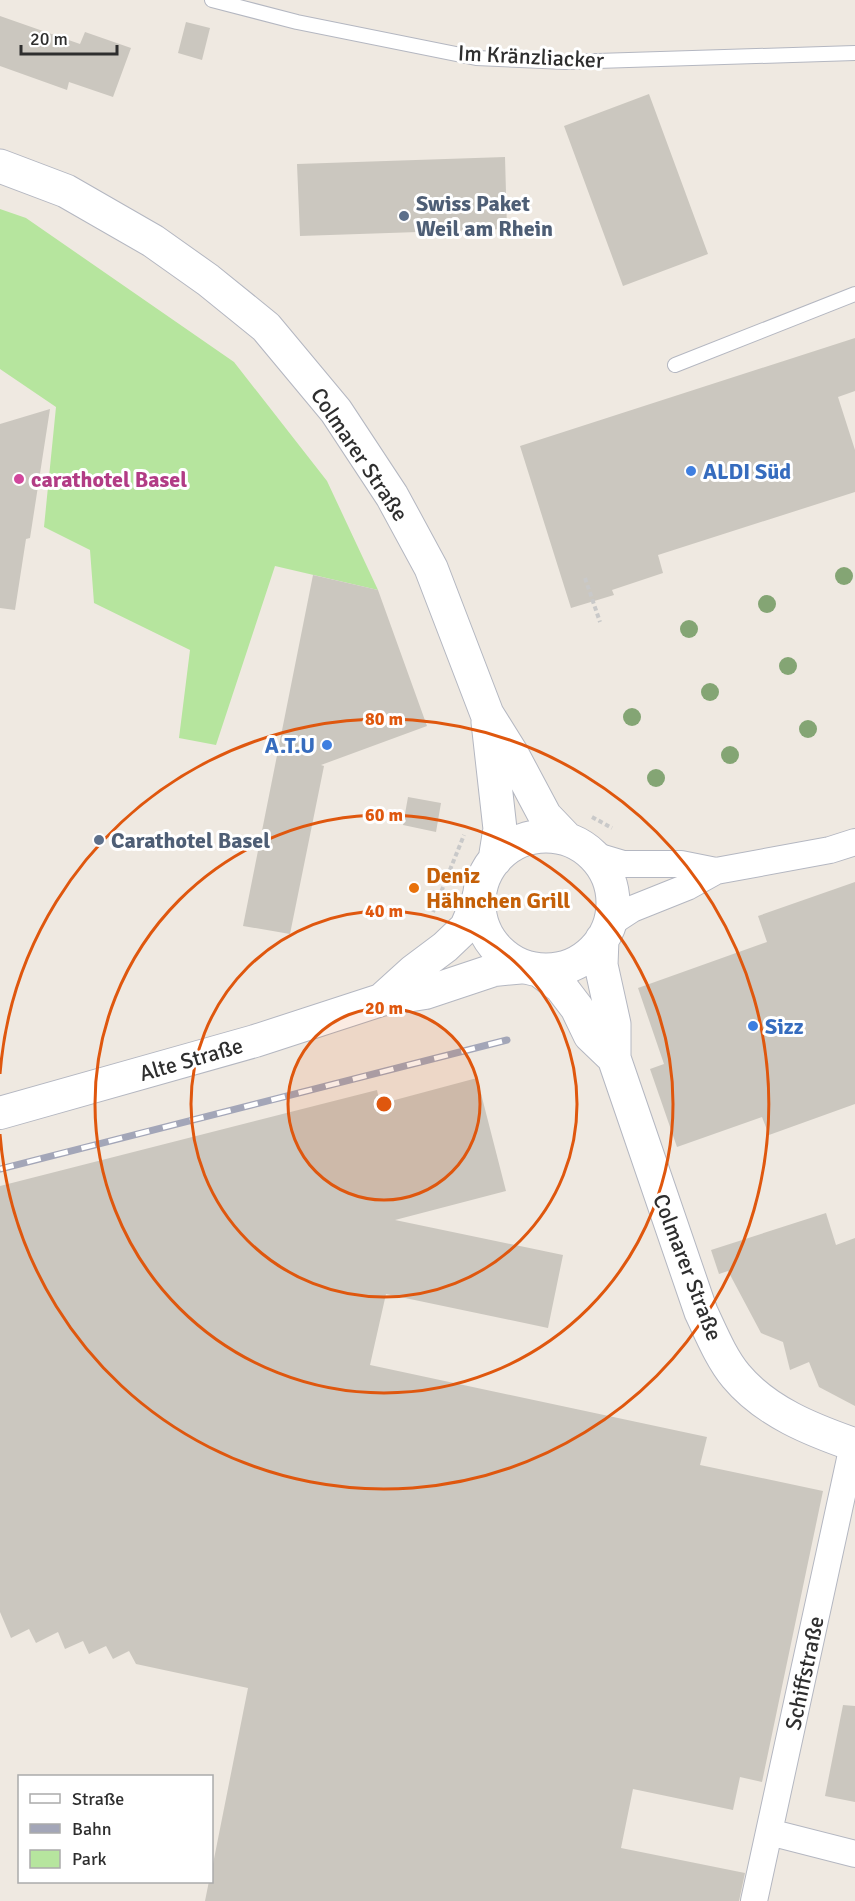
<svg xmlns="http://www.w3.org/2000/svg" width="855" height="1901" font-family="Signika,sans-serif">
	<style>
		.green { fill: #b6e59e }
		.building { fill: #cbc7bf }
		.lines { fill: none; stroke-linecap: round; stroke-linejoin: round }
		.service-casing { stroke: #b4b7c1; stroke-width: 16 }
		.minor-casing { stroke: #b4b7c1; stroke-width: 28 }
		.tertiary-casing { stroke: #b4b7c1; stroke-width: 34 }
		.secondary-casing { stroke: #b4b7c1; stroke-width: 35 }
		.path { stroke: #c9c9c9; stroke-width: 4; stroke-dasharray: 4.5 3; stroke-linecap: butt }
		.service { stroke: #fff; stroke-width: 14 }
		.minor { stroke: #fff; stroke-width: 26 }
		.tertiary { stroke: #fff; stroke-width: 32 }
		.secondary { stroke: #fff; stroke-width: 33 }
		.rail-casing { stroke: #a3a6b8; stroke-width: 7 }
		.rail { stroke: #fff; stroke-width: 4.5; stroke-dasharray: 14; stroke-linecap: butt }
		.tree { fill: #84a574 }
		.ring { fill: none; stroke: #df570e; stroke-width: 3 }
		.service-dot { fill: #5c6f8a; stroke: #fff; stroke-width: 2 }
		.shop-dot { fill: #3f7fe0; stroke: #fff; stroke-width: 2 }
		.hotel-dot { fill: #d1479c; stroke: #fff; stroke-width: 2 }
		.food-dot { fill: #e8710a; stroke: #fff; stroke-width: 2 }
		.labels { text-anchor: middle; stroke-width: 6; stroke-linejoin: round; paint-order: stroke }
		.street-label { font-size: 22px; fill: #2e2e2e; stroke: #fff }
		.service-label { font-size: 22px; font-weight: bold; fill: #4e5e75; stroke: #fff; text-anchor: start }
		.shop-label { font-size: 22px; font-weight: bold; fill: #366cbe; stroke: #fff; text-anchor: start }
		.hotel-label { font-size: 22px; font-weight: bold; fill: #b23c85; stroke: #fff; text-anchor: start }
		.food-label { font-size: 22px; font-weight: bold; fill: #c56008; stroke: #fff; text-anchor: start }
		.centre { fill: #df570e; stroke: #fff; stroke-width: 3 }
		.ring-label { font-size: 18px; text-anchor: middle; font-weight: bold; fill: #df570e; stroke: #fff; stroke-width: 6; stroke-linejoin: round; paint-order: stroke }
	</style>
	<rect width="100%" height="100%" fill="#efe9e1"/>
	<path class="green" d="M0 209 26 218 234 362 327 481 378 590 275 566 216 745 179 738 190 650 94 603 90 550 44 527 56 407 0 369Z"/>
	<path class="building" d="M0 16 80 44 85 32 131 48 113 97 69 82 67 90 0 66Z
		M186 22 210 28 202 60 178 53Z
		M649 94 708 254 623 286 564 126Z
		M505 157 507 229 300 236 297 164Z
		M855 338V391L838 397 855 450V492L658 555 663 573 612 590 614 595 571 608 520 446Z
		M50 409 30 538 26 539 15 610 0 608V424Z
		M313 575 378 590 427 726 321 765 324 766 290 934 243 926Z
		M408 797 441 803 436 832 403 825Z
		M855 882V1104L769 1135 762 1117 677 1147 650 1069 664 1064 638 988 767 942 758 916Z
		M477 1078 506 1191 395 1220 563 1255 548 1328 386 1294 370 1365 707 1437 700 1465 823 1491 762 1782 740 1777 733 1810 633 1789 621 1848 745 1873 739 1901H205L209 1881H212V1869L248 1688 136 1664 129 1651 113 1659 106 1646 89 1654 83 1641 65 1649 58 1632 36 1643 29 1629 11 1638 0 1612V1186L377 1090 380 1104Z
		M826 1213 836 1245 855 1238V1406L819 1387 809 1362 790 1370 783 1342 761 1333 728 1271 719 1274 711 1250Z
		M843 1705 855 1706V1802L825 1796Z"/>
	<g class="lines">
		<defs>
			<path id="service" d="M212 0 297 22 476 58 565 62 855 53
				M675 365 855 294"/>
			<path id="minor" d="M593 855 623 864H681L716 871
				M609 924 632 909 687 887 716 871 830 850 855 842
				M769 1832 855 1854
				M754 1901 853 1445"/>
			<path id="tertiary" d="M381 1000 413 971 445 947 466 927 480 894
				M0 1113 255 1041 381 1000 425 993 494 970 526 967"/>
			<path id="secondary" d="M0 166 66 191 153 241 208 280 266 327 336 411 392 496 431 568 487 714 512 754 545 816 567 839
				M488 722 500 829 495 860
				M479 903a67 67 0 1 1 134 0a67 67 0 1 1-134 0Z
				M602 939 601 965 614 1024V1058L701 1312C711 1333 721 1358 736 1376 766 1412 812 1430 855 1445
				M539 970 561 987 577 1008 590 1035 614 1058"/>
		</defs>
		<use href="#service" class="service-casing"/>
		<use href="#minor" class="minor-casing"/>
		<use href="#tertiary" class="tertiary-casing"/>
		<use href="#secondary" class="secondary-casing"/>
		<path class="path" d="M585 578 600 622
			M592 817 612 828
			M433 912 464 835"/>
		<use href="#service" class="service"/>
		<use href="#minor" class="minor"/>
		<use href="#tertiary" class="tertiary"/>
		<use href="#secondary" class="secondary"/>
		<defs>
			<path id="rail" d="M0 1169 507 1040"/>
		</defs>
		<use href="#rail" class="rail-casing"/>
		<use href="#rail" class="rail"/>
	</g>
	<g class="tree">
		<circle cx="844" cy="576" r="9"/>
		<circle cx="767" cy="604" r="9"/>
		<circle cx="689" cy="629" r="9"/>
		<circle cx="788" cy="666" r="9"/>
		<circle cx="710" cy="692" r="9"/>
		<circle cx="632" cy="717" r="9"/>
		<circle cx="808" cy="729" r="9"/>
		<circle cx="730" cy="755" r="9"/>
		<circle cx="656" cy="778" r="9"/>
	</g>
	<circle cx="384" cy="1104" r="96" fill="#df570e" fill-opacity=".12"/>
	<g class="ring">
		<circle cx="384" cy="1104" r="96"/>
		<circle cx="384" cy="1104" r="193"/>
		<circle cx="384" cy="1104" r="289"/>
		<path d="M0 1074A385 385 0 1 1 0 1134"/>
	</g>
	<g class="service-dot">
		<circle cx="404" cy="216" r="6"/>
		<circle cx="99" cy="840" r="6"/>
	</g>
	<g class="shop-dot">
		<circle cx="691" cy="471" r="6"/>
		<circle cx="327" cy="745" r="6"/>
		<circle cx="753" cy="1026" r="6"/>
	</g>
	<circle class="hotel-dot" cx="19" cy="479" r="6"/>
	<circle class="food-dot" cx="414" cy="888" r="6"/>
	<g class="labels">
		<g class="street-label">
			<text transform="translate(531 56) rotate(3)" y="8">Im Kränzliacker</text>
			<text transform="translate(360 454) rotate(56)" y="8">Colmarer Straße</text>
			<text transform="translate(191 1059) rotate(-16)" y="8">Alte Straße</text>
			<text transform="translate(688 1267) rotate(69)" y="8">Colmarer Straße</text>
			<text transform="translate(804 1673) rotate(-78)" y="8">Schiffstraße</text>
		</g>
		<g class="service-label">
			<text x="416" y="211">Swiss Paket<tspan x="416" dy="25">Weil am Rhein</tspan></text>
			<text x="111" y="848">Carathotel Basel</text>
		</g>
		<g class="shop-label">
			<text x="703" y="479">ALDI Süd</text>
			<text x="315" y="753" text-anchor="end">A.T.U</text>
			<text x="765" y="1034">Sizz</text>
		</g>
		<g class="hotel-label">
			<text x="31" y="487">carathotel Basel</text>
		</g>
		<g class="food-label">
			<text x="426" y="883">Deniz<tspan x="426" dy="25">Hähnchen Grill</tspan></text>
		</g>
	</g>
	<circle cx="384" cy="1104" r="9" class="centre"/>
	<g class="ring-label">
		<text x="384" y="725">80 m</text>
		<text x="384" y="821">60 m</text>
		<text x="384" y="917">40 m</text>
		<text x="384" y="1014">20 m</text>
	</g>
	<rect x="18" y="1775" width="195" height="108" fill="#ffffff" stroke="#ababab" stroke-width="1.5"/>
	<rect x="30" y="1794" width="30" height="9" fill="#ffffff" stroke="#ababab" stroke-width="1.5"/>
	<text x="72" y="1805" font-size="18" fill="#2e2e2e">Straße</text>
	<rect x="30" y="1824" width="30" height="9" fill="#a3a6b8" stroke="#ababab" stroke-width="1.5"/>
	<text x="72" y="1835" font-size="18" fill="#2e2e2e">Bahn</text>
	<rect x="30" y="1850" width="30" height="18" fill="#b6e59e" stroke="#ababab" stroke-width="1.5"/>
	<text x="72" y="1865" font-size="18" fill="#2e2e2e">Park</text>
	<path d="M21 45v9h96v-9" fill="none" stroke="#2e2e2e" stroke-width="3"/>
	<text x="30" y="45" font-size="18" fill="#2e2e2e" stroke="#ffffff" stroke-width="4.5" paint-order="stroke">20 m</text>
</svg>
